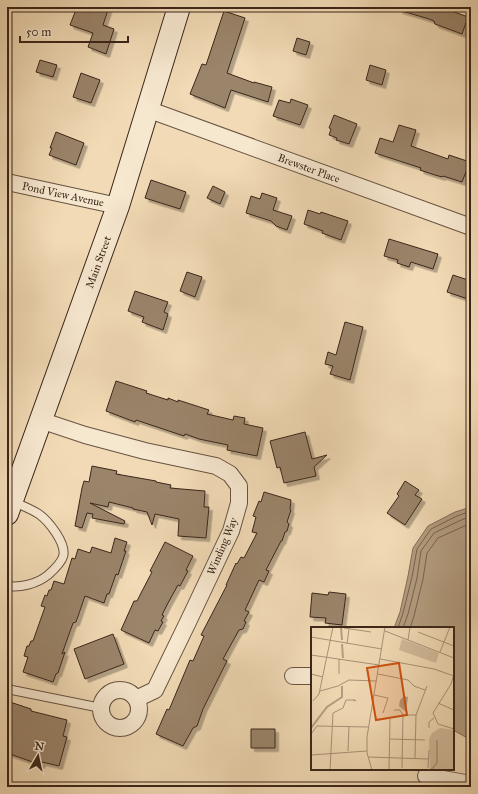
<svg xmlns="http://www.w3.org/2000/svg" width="478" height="794" font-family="'IM FELL Great Primer',serif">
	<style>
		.water { fill: #b39d80; stroke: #836d57 }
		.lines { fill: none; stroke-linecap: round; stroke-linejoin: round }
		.shore { stroke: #77624d; stroke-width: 1 }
		.building { fill: #9a846b; stroke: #3b261a; filter: url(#shadow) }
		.service-casing { stroke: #685341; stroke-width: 10 }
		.minor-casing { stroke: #685341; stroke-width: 18 }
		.secondary-casing { stroke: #3b261a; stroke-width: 24 }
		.service { stroke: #f6e7cf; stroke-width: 8 }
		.minor { stroke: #f6e7cf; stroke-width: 16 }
		.secondary { stroke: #f6e7cf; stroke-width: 22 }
		.labels { text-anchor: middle; stroke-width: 3; stroke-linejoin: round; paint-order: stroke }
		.street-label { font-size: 11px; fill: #3b261a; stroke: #f6e7cf }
		.inset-river { fill: none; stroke: #b39d80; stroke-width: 2 }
		.inset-road { fill: none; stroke: #a89277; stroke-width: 1 }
		.view { fill: #ce510e; fill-opacity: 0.15; stroke: #ce510e; stroke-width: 2 }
		.inset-edge { fill: none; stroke: #3b261a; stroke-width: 2 }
	</style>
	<defs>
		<filter id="shadow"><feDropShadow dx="3.5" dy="3.5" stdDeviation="0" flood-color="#0004"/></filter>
	</defs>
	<rect width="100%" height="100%" fill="#f1dab5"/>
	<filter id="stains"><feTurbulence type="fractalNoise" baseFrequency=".005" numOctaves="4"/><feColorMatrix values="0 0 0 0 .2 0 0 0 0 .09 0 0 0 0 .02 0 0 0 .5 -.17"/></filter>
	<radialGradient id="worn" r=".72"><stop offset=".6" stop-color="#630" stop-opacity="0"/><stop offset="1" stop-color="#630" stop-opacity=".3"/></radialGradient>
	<path class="water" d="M471 507V740L453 730V628H394L400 612 408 576 413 548 428 526 455 512Z"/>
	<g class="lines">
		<path class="shore" d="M398 628 403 613 412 577 417 549 431 529 457 516 471 511
			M403 628 408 614 417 578 421 551 434 533 459 521 471 516
			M410 628 414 616 423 579 427 553 438 538 471 523"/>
	</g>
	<path class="building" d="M77 7H109L103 25 114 29 106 54 88 47 93 33 70 25Z
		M400 7H441L468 17 462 34 435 24 434 21 429 19 399 10Z
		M224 11 245 18 227 73 254 83V82L272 87 268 102 231 90 225 108 190 94 202 64 206 65Z
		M297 38 310 42 306 55 293 51Z
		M40 60 57 65 53 77 36 72Z
		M370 65 386 70 382 85 366 80Z
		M81 73 100 80 91 103 73 97Z
		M291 99 308 105 300 125 273 116 279 100 290 103Z
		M334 115 357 124 349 144 336 140 337 138 329 135 331 129 329 128Z
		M399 125 416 130 411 146 448 159 449 155 470 162 462 182 443 176 442 177 435 175 420 170 421 168 375 153 380 138 393 142Z
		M56 132 84 143 76 165 49 155 52 148H50Z
		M151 180 186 192 180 209 145 198Z
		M213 186 225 192 220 204 207 198Z
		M262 193 277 198 273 210 292 216 287 230 276 226 271 221 246 213 251 196 260 199Z
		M308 210 320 214 321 212 348 221 341 240 322 233 323 231 304 224Z
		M389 239 438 254 433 269 411 262 409 267 397 263 398 260 384 256Z
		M187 272 202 277 195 297 180 291Z
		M453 275 471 281V291L468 299 447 292Z
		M135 291 168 302 164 312 168 314 163 330 142 322 144 317 128 311Z
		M345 322 363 327 350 380 330 374 333 366 325 364 328 352 336 355Z
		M116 381 147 391 146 393 168 400V398L178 402V400L209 410 207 414 233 420 234 416 245 418 244 424 263 428 257 456 227 450 228 445 199 439 185 434 184 436 136 420 135 422 106 411Z
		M305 432 312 459 327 455 314 467 316 476 284 483 280 467 277 468 270 441Z
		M92 466 117 471 116 474 156 481V482L171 485 170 488 205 491 204 507H209L206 538 178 536 179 519 155 514 152 525 147 512 133 509V508L109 502 108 507 90 503 125 521 124 524 92 518 93 514 87 513 82 528 75 526 82 488 84 481 89 482Z
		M405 481 419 490 415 495 422 499 405 525 387 513 399 496 397 494Z
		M264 492 291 500 290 509 291 510 287 522 289 524 287 531 285 532 282 541H281L266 570 269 571 264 582 259 580 245 610 249 612 244 621 246 622 243 629 239 630 223 659 227 661 203 709 197 726 193 728 183 746 156 734 167 709 169 710 190 660 193 661 204 636 201 635 227 585H226L236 563 237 564 241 557 244 558 257 533 252 532 256 517 253 516 259 501 261 502Z
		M115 538 127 542 124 551H126L118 575 116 574 109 594H107L104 603 85 596 76 622 73 623 62 654 65 652 58 673 56 674 53 682 23 672 28 657 24 656 27 646H29L31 641H33L45 607 41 606 45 595 47 596 49 590H51L54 581 64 584 72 558 75 559 78 549 90 553 92 547 111 553Z
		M165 542 193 556 186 570 188 571 180 586 178 585 168 603 162 615 164 616 161 621 163 622 158 631 155 630 149 643 121 630 134 601H137L141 593 152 572 150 571Z
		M329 592 346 594 342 625 325 623 326 618 310 617 312 593 328 595Z
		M113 634 124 664 85 679 74 649Z
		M7 701 31 709V711L67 720 63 736 67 737 59 766 42 762 41 765 7 753Z
		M251 729H275V748H251Z"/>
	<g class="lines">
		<defs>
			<path id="service" d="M7 586C20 588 37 584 48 575 65 560 69 553 56 533 42 512 34 511 12 501
				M12 690 101 708"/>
			<path id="minor" d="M147 109 471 227
				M7 182 118 206
				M40 420 85 435 145 451 216 466 230 474 239 486V503L231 531 188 622 155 690 136 699
				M293 676H312
				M101 709a19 19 0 1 1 38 0a19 19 0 1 1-38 0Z
				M426 776 471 784"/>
			<path id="secondary" d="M7 514 118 206 179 7"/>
		</defs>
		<use href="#service" class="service-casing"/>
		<use href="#minor" class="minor-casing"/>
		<use href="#secondary" class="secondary-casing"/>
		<use href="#service" class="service"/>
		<use href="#minor" class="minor"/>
		<use href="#secondary" class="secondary"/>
	</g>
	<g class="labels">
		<g class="street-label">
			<text transform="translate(309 168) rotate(20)" y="4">Brewster Place</text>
			<text transform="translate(63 194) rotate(12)" y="4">Pond View Avenue</text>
			<text transform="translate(98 262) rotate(-70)" y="4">Main Street</text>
			<text transform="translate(222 546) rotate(-67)" y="4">Winding Way</text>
		</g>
	</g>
	<g transform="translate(311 627)">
		<rect width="143" height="143" fill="#f1dab5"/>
		<path d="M91 12 128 26 125 36 88 23ZM129 101 143 103V143H119L118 112 121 106Z" fill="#d2bb9b"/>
		<path d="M93 69 97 70 95 85 88 79 89 73Z" fill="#b39d80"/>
		<path class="inset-river" d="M30 0 31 13M31 17 32 31M0 101 16 80 31 70V59M120 143 126 136V113"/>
		<path class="inset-road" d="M33 1 60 5M74 4 143 31M107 5 143 19M0 10 71 22M97 13 99 0M36 17 38 2M129 25 139 0M0 28 68 38M28 32V47M69 32 123 42 143 49M0 47 12 50M67 47 97 53 103 59 114 63M143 47 140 57 122 86 127 97 143 102M9 64 27 59 38 53 66 54M63 68 77 71 72 86M2 74 8 67 22 0M127 76 143 83M32 81 35 73H44L45 74 42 73M83 83H89L92 88 91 141M92 88H105M118 101V95L123 91M0 107 6 99 57 100M79 112 114 113M37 124 38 99M0 128 56 124M57 130 118 132M104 131 105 88 116 59M117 141 118 123M19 143 22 86 32 81M61 143 56 126V110L74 0M78 143 79 92"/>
		<path class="view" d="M88 36 96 88 65 93 56 41Z"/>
		<rect width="143" height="143" class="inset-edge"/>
	</g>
	<rect width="478" height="794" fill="none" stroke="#f1dab5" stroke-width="24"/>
	<rect x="8" y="8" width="462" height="778" fill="none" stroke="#3b261a" stroke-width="2"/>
	<rect x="12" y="12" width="454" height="770" fill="none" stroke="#3b261a"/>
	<g transform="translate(38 756) rotate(9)" stroke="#f6e7cf" stroke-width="3" paint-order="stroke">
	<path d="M0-3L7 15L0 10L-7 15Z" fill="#3b261a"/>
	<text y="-6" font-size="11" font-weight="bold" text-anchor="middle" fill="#3b261a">N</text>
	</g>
	<path d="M20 36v6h108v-6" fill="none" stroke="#3b261a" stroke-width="2"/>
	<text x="26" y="36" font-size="12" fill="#3b261a" stroke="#f6e7cf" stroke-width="3" paint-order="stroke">50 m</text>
	<rect width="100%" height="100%" filter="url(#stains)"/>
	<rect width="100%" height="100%" fill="url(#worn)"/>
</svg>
